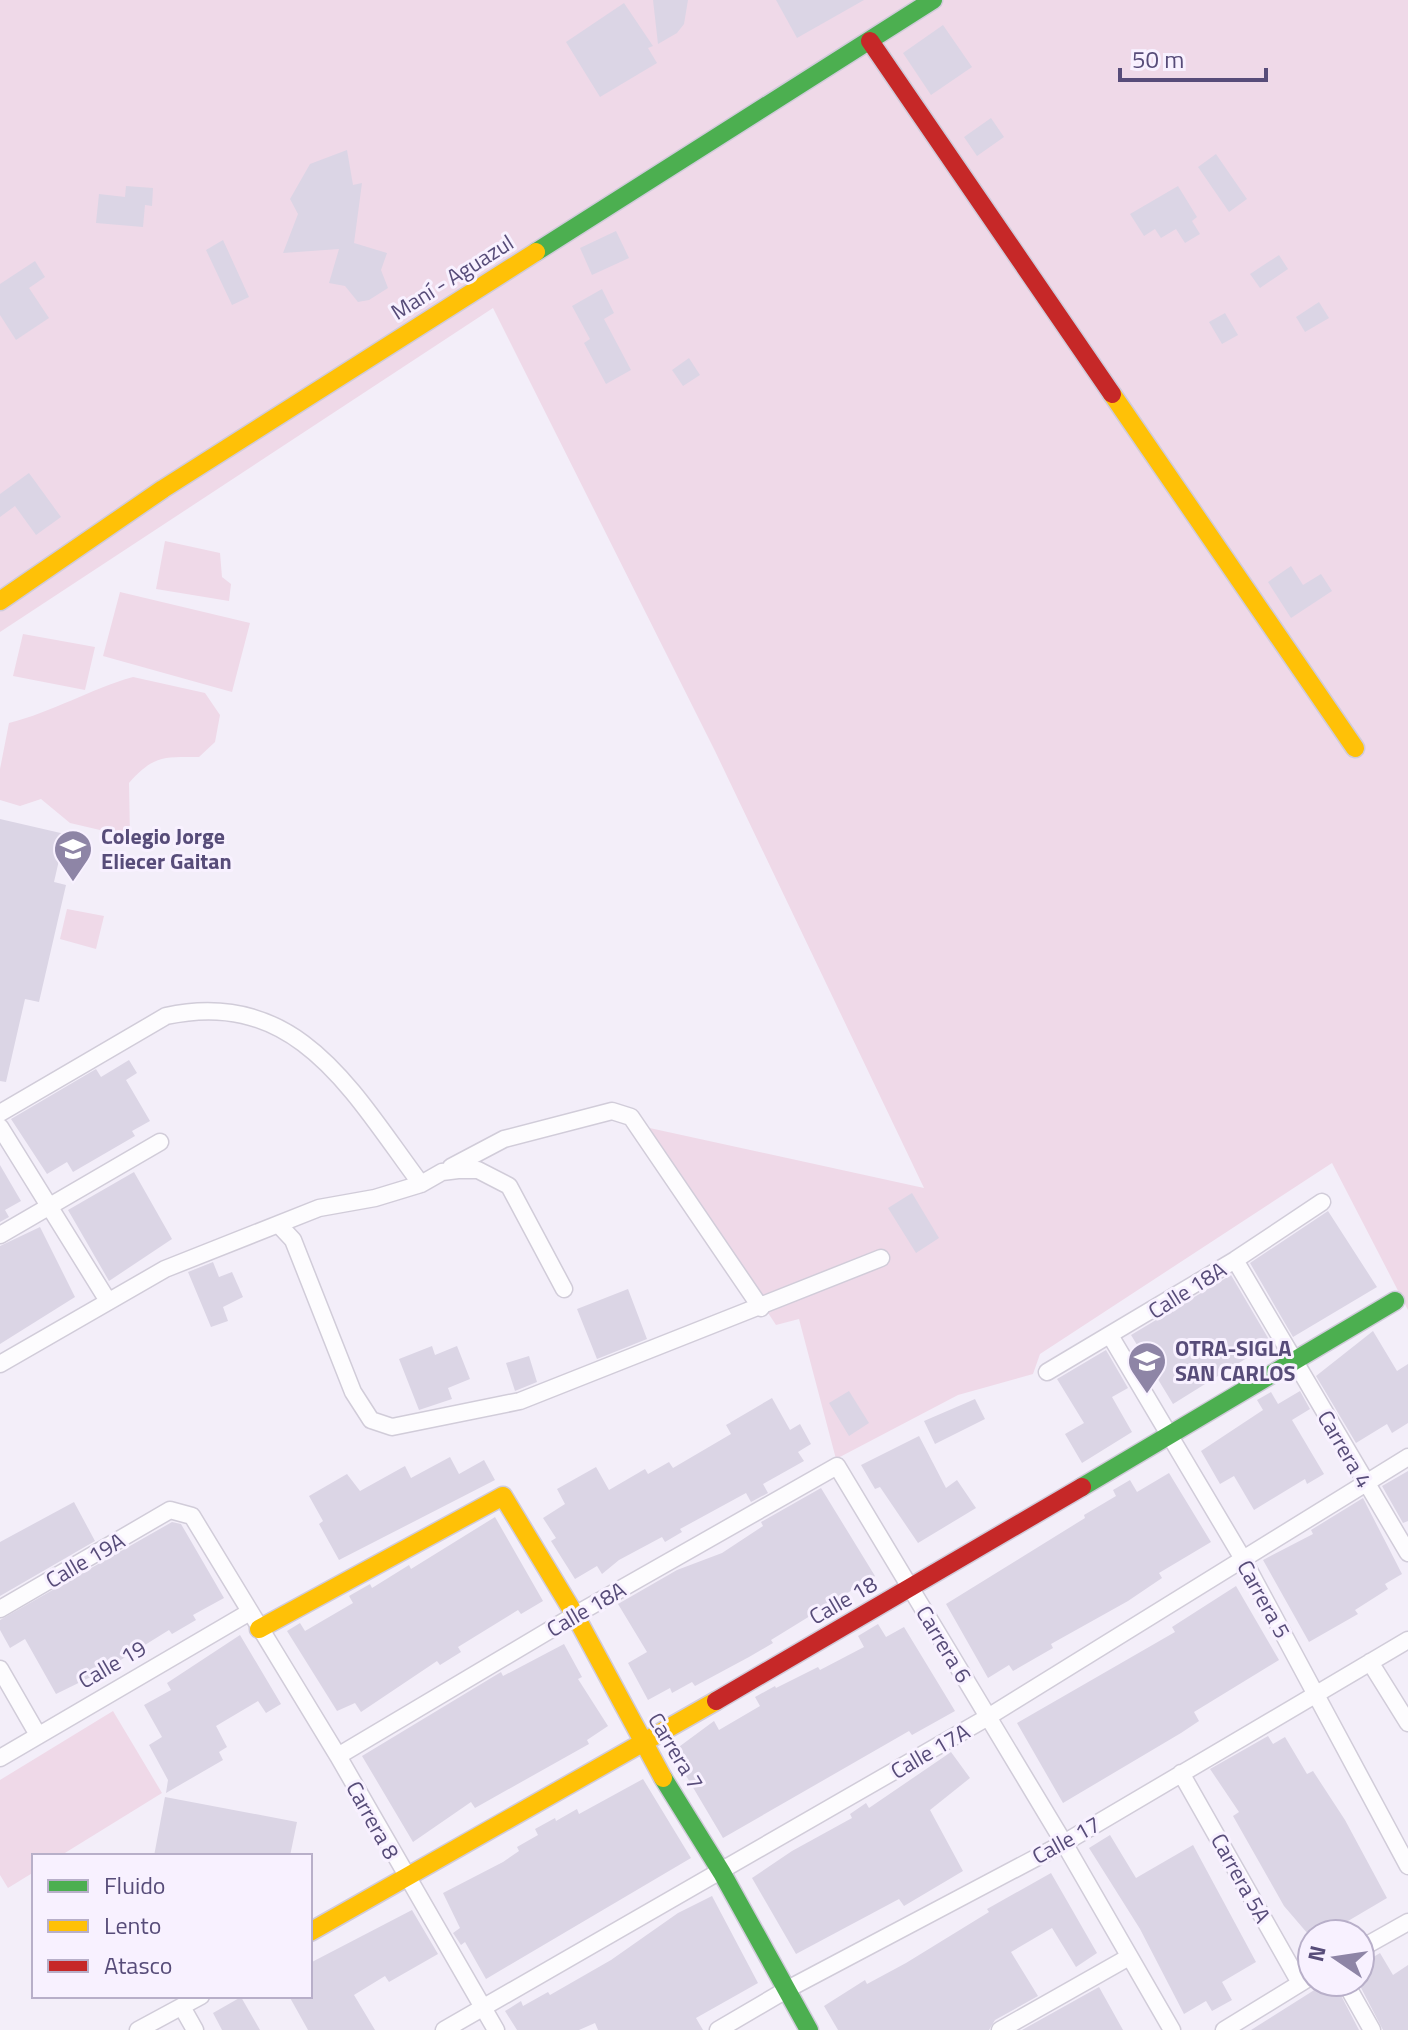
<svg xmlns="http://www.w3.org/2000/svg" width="1408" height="2030" font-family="'Titillium Web',sans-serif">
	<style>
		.green { fill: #efd9e8 }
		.building { fill: #dbd5e5 }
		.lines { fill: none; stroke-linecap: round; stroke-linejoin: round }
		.street-casing { stroke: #d1ccd9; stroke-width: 19 }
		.fast-casing { stroke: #d0cbda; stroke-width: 21 }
		.slow-casing { stroke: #d0cbda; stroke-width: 21 }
		.jam-casing { stroke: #d0cbda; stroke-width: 21 }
		.street { stroke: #fdfcfe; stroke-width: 16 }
		.fast { stroke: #4caf50; stroke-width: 18 }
		.slow { stroke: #ffc107; stroke-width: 18 }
		.jam { stroke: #c62828; stroke-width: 18 }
		.labels { text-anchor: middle; stroke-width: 6; stroke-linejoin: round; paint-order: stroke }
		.street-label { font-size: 22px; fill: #574c79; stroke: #f8f1ff }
		.poi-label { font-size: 22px; font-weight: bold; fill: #574c79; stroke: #f8f1ff; text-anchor: start }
	</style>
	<rect width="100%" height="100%" fill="#f3eef9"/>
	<path class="green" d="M0 0H1408V1310L1332 1163 1040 1354 1033 1374 958 1395 836 1459 799 1319 776 1325 645 1127 924 1188 715 751 493 308 0 632Z
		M165 541 220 553 222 577 231 584 229 601 156 589Z
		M120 592 250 623 232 692 103 656Z
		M23 634 95 647 85 690 13 676Z
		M133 677 205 693 220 715 215 742 199 757C163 757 154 755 129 783L130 837 70 823 41 799 20 806 0 800V769L9 723C53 712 90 689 133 677Z
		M67 909 104 916 96 949 60 939Z
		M113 1711 162 1793 60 1856H34V1872L8 1888 0 1875V1780Z"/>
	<path class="building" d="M653 0H688L684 24 677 33 658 44Z
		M776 0H864L797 38Z
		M624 3 653 46 648 48 657 63 600 97 566 42Z
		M943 25 972 67 931 95 903 53Z
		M991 118 1004 137 977 156 964 137Z
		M347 150 353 185 362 183 354 243 387 253 381 270 388 288 369 300 358 302 345 286 329 283 339 249 283 253 298 214 290 199 310 164Z
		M1216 154 1247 199 1229 212 1198 167Z
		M126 186 153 188 152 206 145 205 143 227 96 223 99 194 125 197Z
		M1178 186 1197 217 1192 221 1200 234 1185 243 1176 229 1161 238 1155 229 1144 236 1130 214Z
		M616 231 629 258 592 275 580 248Z
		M223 240 249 297 232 305 206 250Z
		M1279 255 1288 269 1260 288 1250 274Z
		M35 261 45 277 29 288 49 318 16 340 0 315V284Z
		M602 289 614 313 604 319 631 370 606 384 584 343 590 339 572 306Z
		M1319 302 1329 318 1305 332 1296 317Z
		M1225 313 1238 335 1222 344 1209 322Z
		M689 358 700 375 683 386 672 370Z
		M29 473 61 517 36 535 15 506 0 517V494Z
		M1291 566 1303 585 1321 574 1332 591 1291 618 1268 582Z
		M0 819 65 834 54 882 66 885 39 1002 25 999 6 1082 0 1081Z
		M129 1060 137 1073 126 1080 150 1121 132 1131 135 1136 73 1172 67 1162 47 1174 11 1119 96 1069 101 1077Z
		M0 1165 21 1201 5 1210 9 1217 0 1222Z
		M134 1172 172 1239 109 1281 68 1210Z
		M912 1193 939 1238 916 1253 888 1208Z
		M1328 1211 1377 1287 1293 1337 1250 1263Z
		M40 1227 75 1297 0 1344V1246Z
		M213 1262 219 1277 232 1272 243 1297 223 1307 228 1321 211 1327 188 1272Z
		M1231 1275 1271 1343 1173 1404 1131 1335Z
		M628 1289 647 1339 597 1359 577 1309Z
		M1373 1331 1397 1371 1408 1364V1423L1392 1433 1387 1424 1356 1443 1316 1376Z
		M432 1346 435 1355 457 1346 470 1379 448 1388 452 1399 419 1410 399 1359Z
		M1106 1350 1128 1388 1112 1397 1132 1432 1082 1463 1065 1434 1084 1423 1057 1379Z
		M529 1356 537 1382 515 1391 506 1363Z
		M849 1391 869 1423 849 1436 829 1403Z
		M1300 1391 1310 1409 1292 1420 1324 1474 1307 1484 1305 1479 1254 1510 1234 1476 1220 1484 1201 1451 1263 1410 1257 1400 1271 1392 1278 1404Z
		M772 1398 790 1430 800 1424 811 1444 798 1452 804 1461 763 1484 768 1493 751 1502 746 1493 680 1529 682 1532 665 1542 662 1537 619 1560 602 1574 597 1566 575 1579 551 1541 556 1538 543 1518 565 1504 557 1489 596 1467 609 1490 645 1469 648 1474 669 1462 673 1468 731 1434 726 1425Z
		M975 1399 985 1419 935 1444 924 1421Z
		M919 1436 946 1488 957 1480 976 1508 918 1543 880 1487 875 1489 861 1465Z
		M450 1457 459 1474 484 1460 495 1480 339 1560 319 1524 323 1521 309 1496 347 1474 360 1491 405 1466 411 1478Z
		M1408 1471V1521L1403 1523 1382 1486Z
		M1169 1473 1211 1542 1159 1573 1162 1578 1128 1601 1051 1644 1053 1648 1013 1671 1009 1665 988 1678 946 1604 1085 1518 1084 1515 1116 1496 1113 1490 1130 1480 1137 1492Z
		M821 1488 875 1576 771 1640 773 1643 749 1657 695 1686 692 1682 672 1693 670 1688 648 1700 628 1663 647 1652 618 1604 677 1570 722 1553 763 1526 761 1522Z
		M1363 1498 1402 1574 1385 1584 1388 1589 1355 1610 1358 1614 1309 1642 1263 1560 1313 1534 1311 1530Z
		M74 1502 95 1541 0 1596V1542Z
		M495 1517 543 1601 521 1614 518 1610 458 1647 461 1652 440 1665 437 1661 361 1712 355 1703 337 1711 287 1631 300 1623 305 1631 353 1603 349 1596 370 1584 372 1588 409 1565 411 1569Z
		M172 1522 181 1524 224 1598 193 1615 196 1620 172 1634 169 1630 103 1671 56 1694 25 1639 10 1648 0 1630V1620Z
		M1236 1586 1279 1660 1194 1712 1199 1721 1181 1733 1063 1803 1017 1723 1175 1632 1172 1627Z
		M878 1624 886 1637 904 1627 955 1711 912 1735 909 1731 723 1838 672 1752 714 1721 719 1730 760 1706 755 1697 775 1686 776 1688 818 1667 820 1670 864 1647 858 1636Z
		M240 1635 281 1704 266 1713 258 1701 216 1726 227 1747 219 1752 223 1760 166 1793 168 1780 149 1745 162 1737 144 1705 171 1690 167 1683Z
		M564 1644 582 1677 578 1679 608 1726 587 1740 589 1744 475 1808 471 1802 413 1842 362 1756 501 1672 503 1676Z
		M1268 1736 1273 1744 1285 1737 1307 1774 1313 1771 1345 1820 1387 1898 1326 1934H1308L1284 1906 1233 1816 1239 1812 1210 1769Z
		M951 1752 970 1778 930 1810 963 1871 904 1906 899 1899 796 1954 752 1878 792 1851 852 1818 850 1814 866 1803 869 1808Z
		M643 1779 691 1858 486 1979 465 1942 461 1945 453 1933 460 1928 443 1893 503 1862 519 1851 517 1847 538 1835 535 1829 555 1818 556 1821 577 1809 579 1814Z
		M165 1797 297 1822 290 1856H154Z
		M1110 1835 1136 1878 1193 1845 1256 1962 1222 1982 1232 2000 1212 2011 1206 2001 1184 2014 1140 1929 1089 1848Z
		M1051 1873 1097 1953 1076 1967 1052 1928 1011 1952 1038 1996 995 2020 989 2030H838L824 2006 865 1980 867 1984 906 1963 989 1912 987 1909Z
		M712 1896 758 1983 696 2018 703 2030H598L595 2023 579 2030H517L505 2011 521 2001 523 2006 548 1992 550 1995 611 1960 678 1913Z
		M412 1910 438 1954 389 1982 385 1976 354 1995 375 2030H308L289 1996H310V1963Z
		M1380 1953 1393 1975 1408 1965V2030H1383L1358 1982 1360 1965Z
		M1327 1982H1334L1359 2030H1251Z
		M1099 1987 1123 2030H1022Z
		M241 1997 260 2030H222L213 2013Z"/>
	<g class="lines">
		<defs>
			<path id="street" d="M0 1113 166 1016C298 987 353 1093 421 1184
				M0 1127 108 1301
				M451 1167 504 1139 612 1111 631 1117 761 1308
				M279 1225 293 1240 353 1392 371 1420 392 1427 520 1401 881 1258
				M0 1235 160 1142
				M1235 1260 1408 1553
				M1111 1337 1243 1559 1408 1866
				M0 1364 165 1269 319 1208 375 1198 421 1184 442 1172 458 1170H478L509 1186 564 1289
				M1047 1372 1235 1260 1322 1202
				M0 1609 170 1510 192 1516 338 1756 496 2030
				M1370 1662 1408 1723
				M0 1669 38 1735
				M338 1756 575 1615 837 1466 1064 1843 1172 2030
				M0 1758 248 1613
				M1181 1773 1300 1983
				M1360 1949 1408 1922
				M1345 1982 1372 2030
				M182 2007 195 2030
				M138 2030 201 1996
				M444 2030 988 1717 1408 1457
				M718 2030 786 1990 1064 1843 1408 1640
				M1000 2030 1129 1957
				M1224 2030 1312 1976"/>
			<path id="fast" d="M536 252 933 0
				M1082 1487 1395 1301
				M663 1778 722 1873 809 2030"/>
			<path id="slow" d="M1112 394 1355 748
				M0 601 163 489 536 252
				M259 1629 503 1496 575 1615 663 1778
				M310 1932 716 1701"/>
			<path id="jam" d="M870 41 1112 394
				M716 1701 1082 1487"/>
		</defs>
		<use href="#street" class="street-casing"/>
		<use href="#fast" class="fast-casing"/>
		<use href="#slow" class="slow-casing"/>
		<use href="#jam" class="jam-casing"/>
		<use href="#street" class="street"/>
		<use href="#fast" class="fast"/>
		<use href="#slow" class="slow"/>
		<use href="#jam" class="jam"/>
	</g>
	<defs>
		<symbol id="school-pin" viewBox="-11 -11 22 30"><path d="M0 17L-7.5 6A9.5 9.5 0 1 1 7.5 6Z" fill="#8e85a6" stroke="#f8f1ff"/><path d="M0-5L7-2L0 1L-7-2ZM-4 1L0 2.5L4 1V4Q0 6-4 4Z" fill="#fff"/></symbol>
	</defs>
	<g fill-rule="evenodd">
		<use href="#school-pin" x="51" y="827" width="44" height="60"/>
		<use href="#school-pin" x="1125" y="1339" width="44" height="60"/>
	</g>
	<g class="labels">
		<g class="street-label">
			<text transform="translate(452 277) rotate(-32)" y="8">Maní - Aguazul</text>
			<text transform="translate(1187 1290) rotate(-32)" y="8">Calle 18A</text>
			<text transform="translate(1345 1449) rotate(60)" y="8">Carrera 4</text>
			<text transform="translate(85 1560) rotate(-30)" y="8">Calle 19A</text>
			<text transform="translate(1264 1599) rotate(61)" y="8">Carrera 5</text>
			<text transform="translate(843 1600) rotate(-30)" y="8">Calle 18</text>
			<text transform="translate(586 1609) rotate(-30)" y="8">Calle 18A</text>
			<text transform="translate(944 1644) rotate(59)" y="8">Carrera 6</text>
			<text transform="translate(112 1664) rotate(-30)" y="8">Calle 19</text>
			<text transform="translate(676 1751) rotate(59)" y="8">Carrera 7</text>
			<text transform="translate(930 1751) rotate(-30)" y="8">Calle 17A</text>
			<text transform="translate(373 1820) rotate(61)" y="8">Carrera 8</text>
			<text transform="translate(1066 1840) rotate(-29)" y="8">Calle 17</text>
			<text transform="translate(1241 1878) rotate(61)" y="8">Carrera 5A</text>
		</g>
		<g class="poi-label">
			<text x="101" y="844">Colegio Jorge<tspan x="101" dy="25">Eliecer Gaitan</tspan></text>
			<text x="1175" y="1356">OTRA-SIGLA<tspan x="1175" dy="25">SAN CARLOS</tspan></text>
		</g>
	</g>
	<rect x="32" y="1854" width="280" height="144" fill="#f8f1ff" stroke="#b8afc9" stroke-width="2"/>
	<rect x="48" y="1880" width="40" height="12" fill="#4caf50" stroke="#b8afc9" stroke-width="2"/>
	<text x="104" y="1894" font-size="24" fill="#574c79">Fluido</text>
	<rect x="48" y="1920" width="40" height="12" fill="#ffc107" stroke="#b8afc9" stroke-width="2"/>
	<text x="104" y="1934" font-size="24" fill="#574c79">Lento</text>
	<rect x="48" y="1960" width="40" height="12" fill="#c62828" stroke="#b8afc9" stroke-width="2"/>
	<text x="104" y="1974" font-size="24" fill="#574c79">Atasco</text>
	<g transform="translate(1336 1958) rotate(283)"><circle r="38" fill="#f8f1ff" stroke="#b8afc9" stroke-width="2"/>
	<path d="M0-6L14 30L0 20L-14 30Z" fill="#8e85a6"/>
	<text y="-12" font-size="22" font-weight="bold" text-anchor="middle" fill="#574c79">N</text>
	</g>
	<path d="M1120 68v12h146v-12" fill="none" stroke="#574c79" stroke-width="4"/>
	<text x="1132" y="68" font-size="24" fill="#574c79" stroke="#f8f1ff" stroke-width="6" paint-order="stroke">50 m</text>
</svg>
